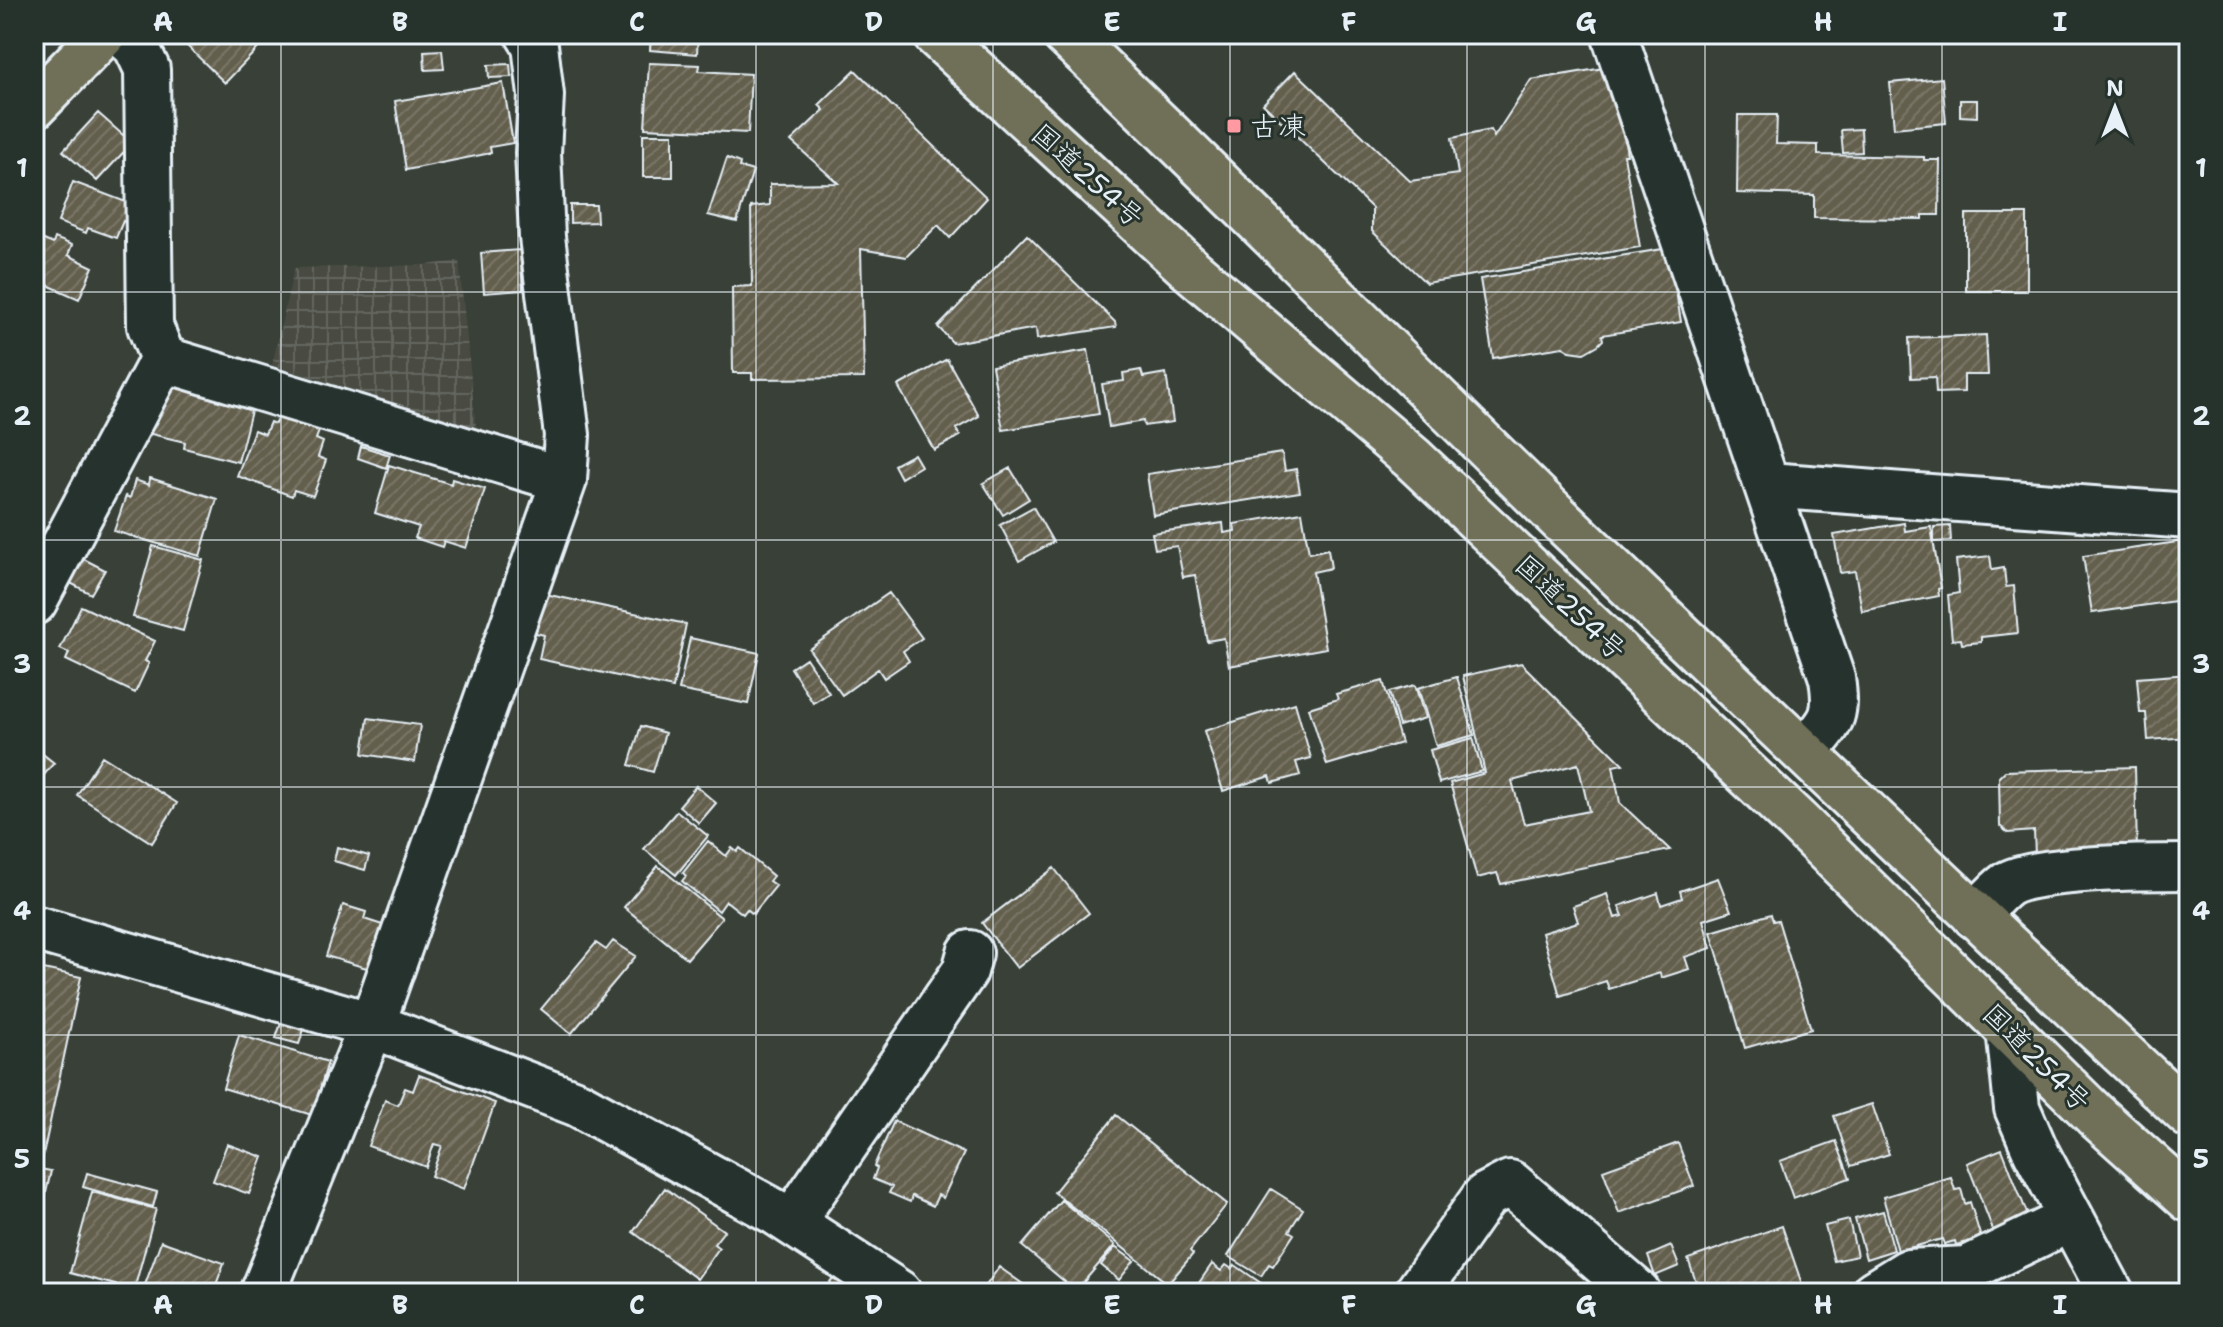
<svg xmlns="http://www.w3.org/2000/svg" width="2223" height="1327" font-family="'Shantell Sans','Klee One',sans-serif">
	<style>
		.industrial { fill: url(#industrial-grid) }
		.building { fill: url(#building-hatch); stroke: #e8f1f8; stroke-width: 2; fill-rule: evenodd }
		.lines { fill: none; stroke-linecap: round; stroke-linejoin: round }
		.minor-casing { stroke: #e8f1f8; stroke-width: 50 }
		.major-casing { stroke: #e8f1f8; stroke-width: 50 }
		.highway-casing { stroke: #e8f1f8; stroke-width: 50 }
		.minor { stroke: #26332d; stroke-width: 44 }
		.major { stroke: #706f59; stroke-width: 44 }
		.highway { stroke: #706f59; stroke-width: 44 }
		.grid { fill: none; stroke: #e8f1f8; stroke-width: 2; stroke-opacity: 0.55 }
		.poi-dot { fill: #ff9aa2; stroke: #26332d; stroke-width: 3 }
		.labels { text-anchor: middle; stroke-width: 6; stroke-linejoin: round; paint-order: stroke }
		.poi-label { font-size: 28px; fill: #e8f1f8; stroke: #26332d; text-anchor: start }
		.street-label { font-size: 28px; fill: #e8f1f8; stroke: #26332d }
		.neatline { fill: none; stroke: #e8f1f8; stroke-width: 3 }
		.grid-label { font-size: 26px; text-anchor: middle; font-weight: bold; fill: #e8f1f8 }
	</style>
	<defs>
		<pattern id="industrial-grid" width="8" height="8" patternUnits="userSpaceOnUse" patternTransform="scale(2)"><rect width="8" height="8" fill="#494c42"/><path d="M0 4h8M4 0v8" fill="none" stroke="#63665e"/></pattern>
		<pattern id="building-hatch" width="6" height="6" patternUnits="userSpaceOnUse" patternTransform="scale(2)"><rect width="6" height="6" fill="#645f4d"/><path d="M-1 1l2-2M0 6l6-6M5 7l2-2" fill="none" stroke="#7a7667"/></pattern>
	</defs>
	<rect width="100%" height="100%" fill="#394037"/>
	<filter id="ink" filterUnits="userSpaceOnUse"><feTurbulence type="fractalNoise" baseFrequency=".0125" numOctaves="2"/><feDisplacementMap in="SourceGraphic" scale="16" xChannelSelector="R" yChannelSelector="G"/><feConvolveMatrix kernelMatrix="1 2 1 2 8 2 1 2 1" color-interpolation-filters="sRGB"/></filter>
	<g filter="url(#ink)">
		<path class="industrial" d="M459 261 476 428 272 365 294 268 426 265Z"/>
		<path class="building" d="M184 34H255L264 42 225 83 180 39Z
			M609 34H643V40L609 38Z
			M651 34H698L697 54 650 50Z
			M442 50 444 69 425 70 424 51Z
			M649 63 700 65 699 71 751 74 748 133 645 128Z
			M510 64 511 77 489 78 488 65Z
			M1610 67 1620 126 1632 124 1635 147 1626 148 1627 155H1624L1640 247 1426 283 1372 231V208L1263 104 1295 71 1410 181 1458 174 1452 138 1491 130 1494 137 1531 80Z
			M855 70 987 198 950 238 938 225 906 257 861 249 864 378 752 379V373H733L732 287 752 286 751 207 770 205V184L838 183 791 141 824 110 819 105Z
			M1942 78 1946 123 1894 128 1890 83Z
			M503 83 513 143 490 147 491 153 406 170 395 101Z
			M1960 100H1977V117L1960 116Z
			M98 113 132 143 97 181 63 151Z
			M1738 115H1777L1776 144 1818 145V155L1924 157V160H1940L1939 215H1923V219L1814 218V195L1737 193Z
			M1861 129 1862 152 1843 153 1841 130Z
			M643 134H673V177H643Z
			M727 158 740 163 739 167 753 171 737 222 708 215Z
			M73 182 134 205 127 223 123 221 116 238 88 228 86 233 58 222Z
			M570 205H596L597 222 570 223Z
			M1966 214H2027V291H1966Z
			M1027 235 1115 322 1116 327 1037 339 1036 328 953 343 938 327Z
			M37 237 53 244 55 238 72 245 68 255 93 267 79 299 34 279V243Z
			M1669 248 1681 322 1602 335 1603 340 1598 345 1584 353 1570 351 1563 347 1493 358 1480 279Z
			M520 250 523 290 484 293 481 253Z
			M1986 335 1988 375H1964V392L1936 393 1935 377 1911 378 1909 338Z
			M1088 350 1099 414 1003 430 992 366Z
			M947 359 979 416 956 429 960 436 934 450 898 386Z
			M1141 370 1143 377 1166 373 1173 422 1144 426 1143 421 1109 427 1102 384 1124 381 1123 373Z
			M167 380 253 403 238 462 184 448 185 442 147 433Z
			M280 410 321 426 316 439 323 442 318 457 326 460 313 496 294 490 292 496 237 476 254 430 265 434 270 422 275 424Z
			M361 446 390 455 386 468 358 458Z
			M1282 453 1285 471 1296 469 1300 492 1153 515 1147 474Z
			M914 454 921 466 901 478 894 465Z
			M389 465 451 484 452 479 485 489 466 548 444 541 442 547 415 538 419 527 375 513Z
			M1010 468 1029 499 1003 515 983 483Z
			M150 478 217 499 200 556 114 531 126 496 130 498 135 480 149 485Z
			M1033 507 1053 542 1019 561 1000 525Z
			M1302 512 1309 553 1328 549 1331 568 1313 572 1326 648 1229 666 1224 638 1207 641 1195 575 1183 577 1177 546 1155 549 1152 533 1223 523 1224 533 1235 531 1234 524Z
			M1904 523 1905 531 1931 527 1941 588 1938 589 1939 596 1862 611 1855 571 1840 573 1834 535Z
			M1950 526 1951 541 1934 542V527Z
			M2184 541 2189 575V599L2092 613 2083 556Z
			M153 546 203 560 183 631 133 617Z
			M74 554 105 570 91 594 61 578Z
			M1990 556 1992 570 2004 568 2006 587 2014 586 2018 633 1981 637V642L1962 644 1961 639 1952 640 1948 595 1959 593 1956 560Z
			M889 593 922 638 903 651 909 661 884 678 878 669 842 695 809 649Z
			M545 594 686 624 673 688 539 659 544 635 532 632Z
			M81 606 155 641 145 661 149 663 135 693 66 660 69 653 60 649Z
			M690 638 759 653 748 704 679 690Z
			M806 658 829 693 813 703 791 668Z
			M1521 663 1623 764 1613 766 1620 803 1670 850 1501 884 1497 873 1477 878 1450 783 1485 773 1463 676ZM1578 764 1589 811 1524 824 1512 781Z
			M2189 674V737L2148 740 2146 713H2140L2137 678Z
			M1457 677 1474 735 1436 746 1418 688Z
			M1383 681 1401 743 1327 765 1309 708 1338 699 1336 694Z
			M1415 685 1425 718 1399 726 1389 692Z
			M1295 703 1311 758 1296 762 1300 775 1272 783 1270 776 1223 791 1204 731Z
			M368 718 420 725 415 762 363 754Z
			M641 726 665 733 653 772 629 765Z
			M1473 738 1482 771 1439 783 1430 750Z
			M34 747 54 763 34 787Z
			M102 756 177 803 152 843 77 795Z
			M2135 767 2137 851 2035 855 2034 831 2008 833 2000 826 1999 777 2005 771Z
			M696 786 716 803 699 823 679 806Z
			M677 811 708 836 676 875 644 849Z
			M708 841 726 856 732 848 737 852 740 848 773 876 769 881 776 886 753 914 747 909 743 914 726 901 719 911 682 881 686 876 683 873Z
			M337 847 369 856 365 870 334 861Z
			M658 866 722 918 687 959 624 907Z
			M1054 868 1089 913 1017 968 982 923Z
			M1718 878 1731 911 1703 920 1711 948 1685 957 1689 969 1661 978 1660 973 1609 989 1606 981 1560 996 1542 933 1578 922 1573 906 1607 894 1615 918 1623 916 1619 906 1658 893 1661 905 1682 898 1680 891Z
			M343 905 366 912 364 919 395 929 377 971 326 956Z
			M1771 914 1773 921 1778 920 1811 1029 1745 1048 1711 932Z
			M613 941 636 956 571 1034 541 1009 596 943 606 950Z
			M34 967 81 977 40 1169 51 1171 45 1197 34 1195Z
			M281 1023 304 1029 299 1044 276 1038Z
			M239 1035 328 1062 312 1115 223 1088Z
			M419 1075 495 1103 464 1189 431 1176 442 1146 434 1144 426 1167 368 1146 385 1100 398 1105 405 1088 413 1091Z
			M1872 1104 1889 1154 1851 1166 1834 1116Z
			M1116 1115 1227 1204 1190 1251 1193 1254 1168 1284 1054 1192Z
			M894 1121 964 1153 943 1198 938 1195 933 1206 912 1196 910 1202 889 1193 892 1187 873 1179 877 1168 874 1166Z
			M1836 1141 1850 1178 1793 1198 1780 1161Z
			M1678 1143 1694 1186 1619 1213 1603 1170Z
			M227 1144 263 1157 249 1194 213 1181Z
			M2002 1149 2035 1234 2000 1248 1967 1163Z
			M87 1173 157 1192 153 1207 83 1187Z
			M1951 1177 1955 1190 1961 1189 1965 1204 1970 1202 1981 1238 1956 1245 1955 1241 1944 1244 1942 1239 1898 1251 1883 1197Z
			M665 1188 724 1231 714 1244 719 1248 697 1279 633 1232Z
			M1271 1189 1303 1209 1289 1231 1294 1234 1273 1266 1269 1264 1261 1276 1228 1256Z
			M92 1192 156 1209 134 1290 70 1273Z
			M1061 1200 1115 1245 1076 1291 1022 1246Z
			M1883 1211 1894 1250 1866 1259 1855 1219Z
			M1849 1220 1857 1256 1834 1261 1825 1226Z
			M1782 1226 1804 1290 1795 1293H1700L1688 1259Z
			M161 1241 224 1263 213 1293H142Z
			M1671 1246 1679 1266 1655 1276 1648 1256Z
			M1115 1247 1134 1261 1119 1280 1101 1265Z
			M1212 1264 1221 1271 1226 1265 1232 1269 1235 1265 1268 1288 1265 1293H1192Z
			M999 1267 1027 1287 1023 1293H981Z
			M838 1271 869 1293H822Z"/>
		<g class="lines">
			<defs>
				<path id="minor" d="M122 34 136 46 147 69 150 326 163 359 564 480
					M1614 34 1832 678C1838 719 1831 721 1805 752
					M1768 485 2189 516
					M34 602 163 359
					M1975 916C1985 906 1995 893 2006 885 2032 867 2153 867 2189 867
					M34 928 372 1025 578 1104 777 1213 899 1293
					M2009 1028 2017 1108 2036 1152 2111 1293
					M792 1222 965 971 970 953
					M263 1293 372 1025 564 480 567 435 542 237 538 153 541 95 535 45 528 34
					M1417 1293 1485 1196 1510 1183 1638 1293
					M1874 1293 1908 1272 1967 1269 2071 1219"/>
				<path id="major" d="M34 106 104 34"/>
				<path id="highway" d="M935 34 1191 270 1412 458 1797 821 2095 1115 2189 1199
					M1065 34C1234 194 1396 360 1563 522 1770 721 1978 920 2189 1115"/>
			</defs>
			<use href="#minor" class="minor-casing"/>
			<use href="#major" class="major-casing"/>
			<use href="#highway" class="highway-casing"/>
			<use href="#minor" class="minor"/>
			<use href="#major" class="major"/>
			<use href="#highway" class="highway"/>
		</g>
	</g>
	<path class="grid" d="M281 34V1293M518 34V1293M756 34V1293M993 34V1293M1230 34V1293M1467 34V1293M1705 34V1293M1942 34V1293M34 292H2189M34 540H2189M34 787H2189M34 1035H2189"/>
	<rect class="poi-dot" x="1226" y="118" width="16" height="16" rx="4"/>
	<g class="labels">
		<g class="poi-label">
			<text x="1250" y="136">古凍</text>
		</g>
		<g class="street-label">
			<text transform="translate(1088 175) rotate(42)" y="10">国道254号</text>
			<text transform="translate(1571 607) rotate(43)" y="10">国道254号</text>
			<text transform="translate(2037 1057) rotate(45)" y="10">国道254号</text>
		</g>
	</g>
	<rect width="2223" height="1327" fill="none" stroke="#26332d" stroke-width="88"/>
	<g transform="translate(2115 108)" stroke="#26332d" stroke-width="6" paint-order="stroke">
	<path d="M0-6L14 30L0 20L-14 30Z" fill="#e8f1f8"/>
	<text y="-12" font-size="22" font-weight="bold" text-anchor="middle" fill="#e8f1f8">N</text>
	</g>
	<rect x="44" y="44" width="2135" height="1239" class="neatline"/>
	<g class="grid-label">
		<text x="163" y="31">A</text>
		<text x="400" y="31">B</text>
		<text x="637" y="31">C</text>
		<text x="874" y="31">D</text>
		<text x="1112" y="31">E</text>
		<text x="1349" y="31">F</text>
		<text x="1586" y="31">G</text>
		<text x="1823" y="31">H</text>
		<text x="2060" y="31">I</text>
		<text x="22" y="177">1</text>
		<text x="2201" y="177">1</text>
		<text x="22" y="425">2</text>
		<text x="2201" y="425">2</text>
		<text x="22" y="673">3</text>
		<text x="2201" y="673">3</text>
		<text x="22" y="920">4</text>
		<text x="2201" y="920">4</text>
		<text x="22" y="1168">5</text>
		<text x="2201" y="1168">5</text>
		<text x="163" y="1314">A</text>
		<text x="400" y="1314">B</text>
		<text x="637" y="1314">C</text>
		<text x="874" y="1314">D</text>
		<text x="1112" y="1314">E</text>
		<text x="1349" y="1314">F</text>
		<text x="1586" y="1314">G</text>
		<text x="1823" y="1314">H</text>
		<text x="2060" y="1314">I</text>
	</g>
</svg>
